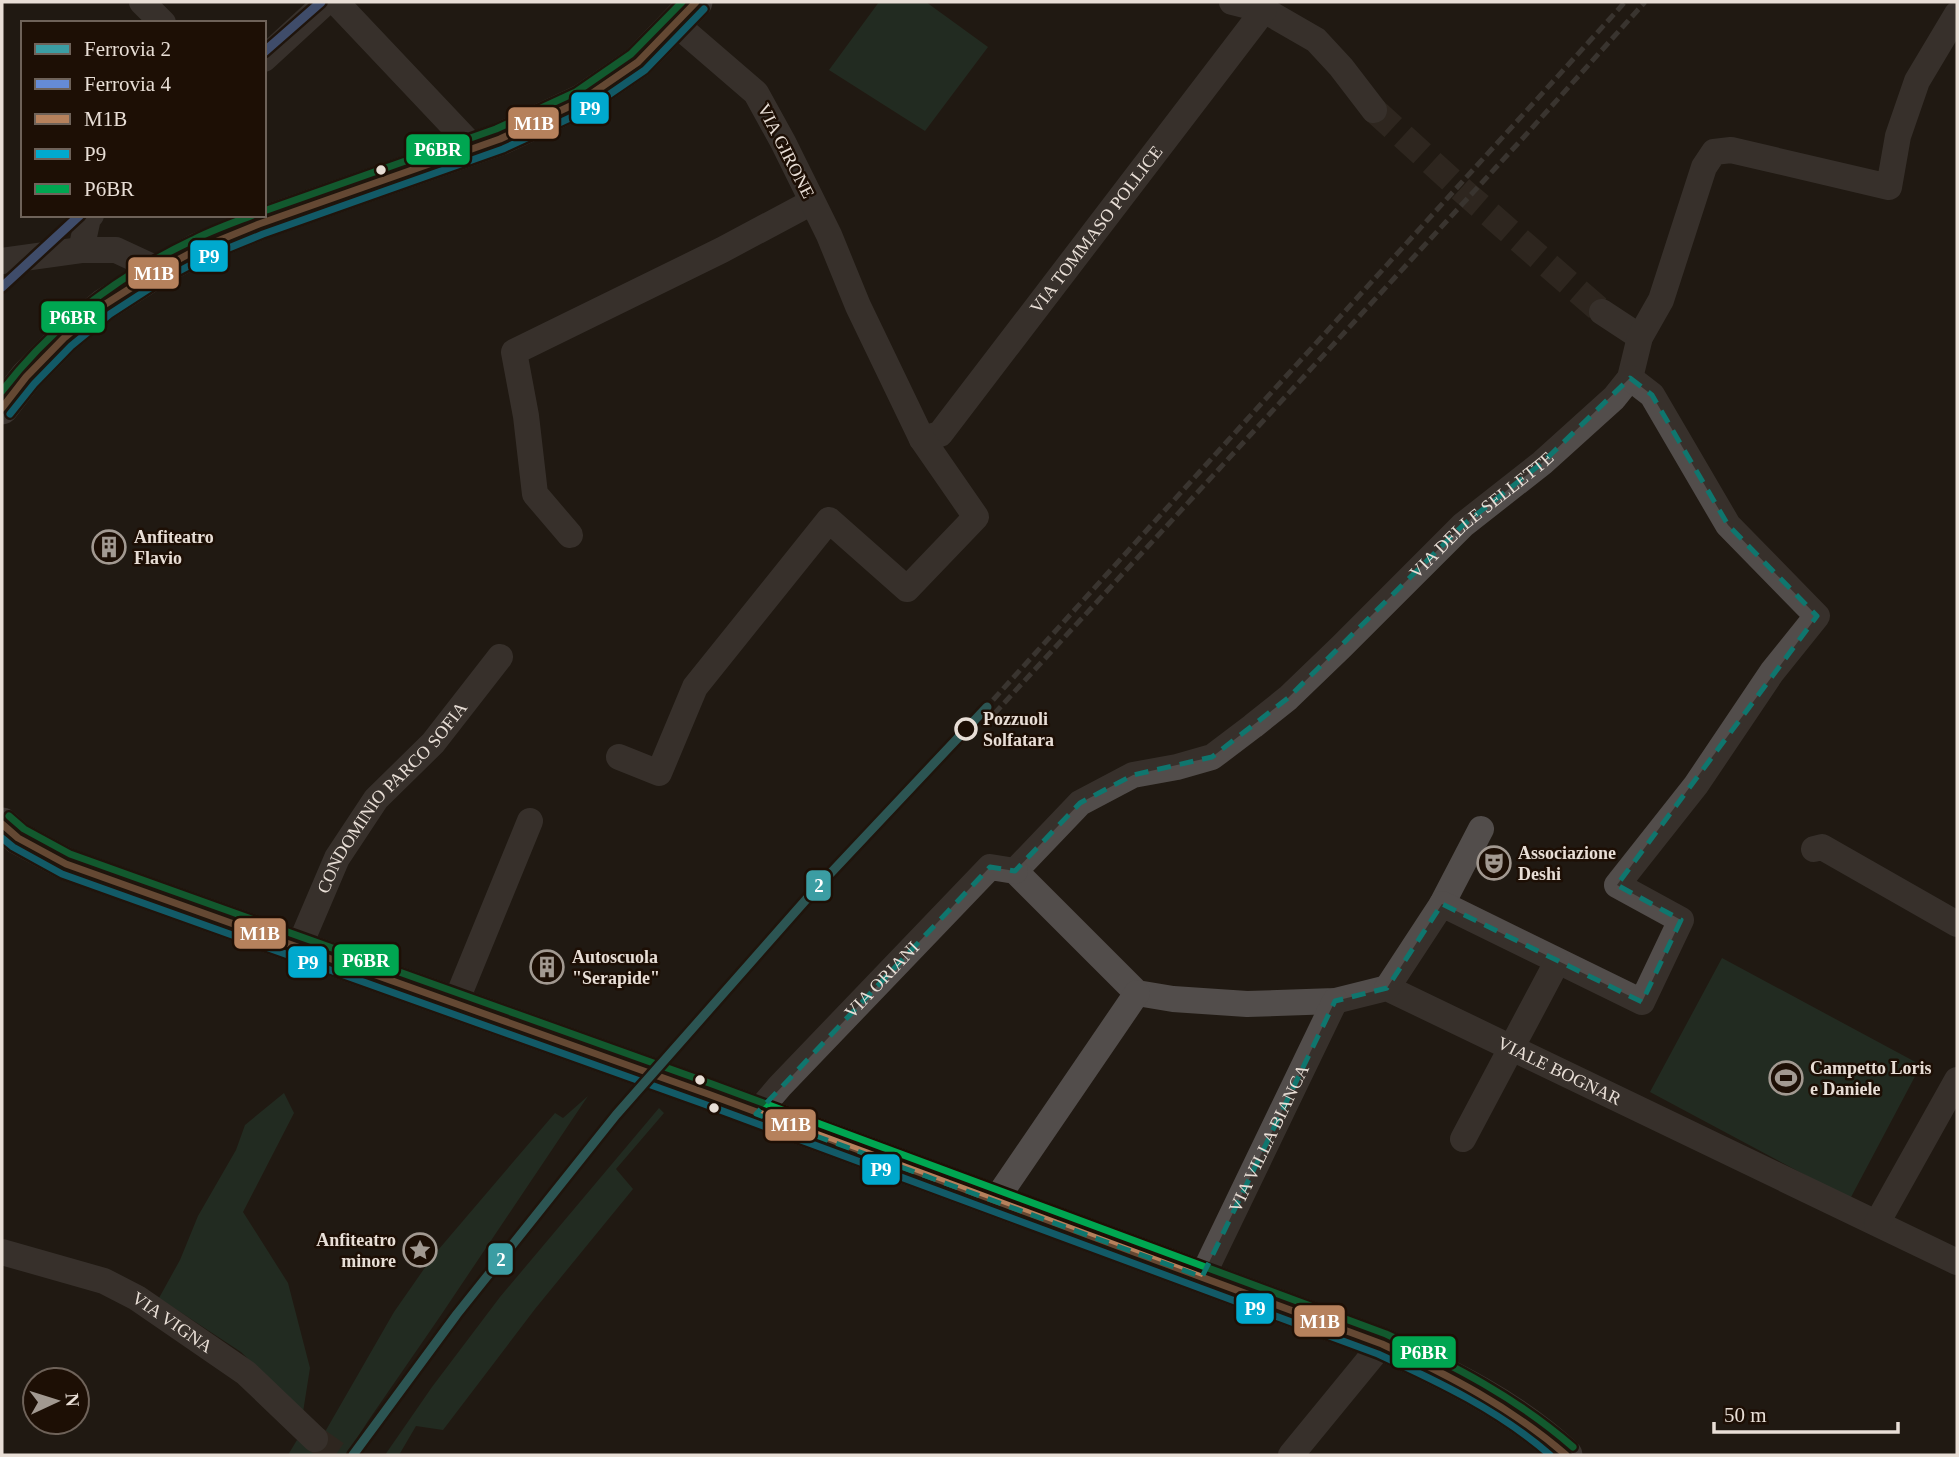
<svg xmlns="http://www.w3.org/2000/svg" width="1959" height="1457" font-family="Georgia,serif">
	<style>
		.green { fill: #254133 }
		.lines { fill: none; stroke-linecap: round; stroke-linejoin: round }
		.minor-tunnel { stroke: #3e372f; stroke-width: 26; stroke-dasharray: 26 13; stroke-linecap: butt }
		.minor { stroke: #524d4b; stroke-width: 26 }
		.major { stroke: #5c5655; stroke-width: 33 }
		.rail { stroke: #585452; stroke-width: 5; stroke-dasharray: 10 5; stroke-linecap: butt }
		.bus-1-casing { stroke: #1d0f05; stroke-width: 12 }
		.bus-2-casing { stroke: #1d0f05; stroke-width: 12 }
		.bus-3-casing { stroke: #1d0f05; stroke-width: 12 }
		.bus-1 { stroke: #b6815c; stroke-width: 7 }
		.bus-2 { stroke: #00a9ce; stroke-width: 7 }
		.bus-3 { stroke: #00a651; stroke-width: 7 }
		.rail-1-casing { stroke: #1d0f05; stroke-width: 14 }
		.rail-2-casing { stroke: #1d0f05; stroke-width: 14 }
		.rail-1 { stroke: #3b9da3; stroke-width: 9 }
		.rail-2 { stroke: #658bd6; stroke-width: 9 }
		.marked { fill: none; stroke: #0f766e; stroke-width: 5; stroke-dasharray: 14 9; stroke-linejoin: round }
		.bus-dot { fill: #e8ded6; stroke: #1d0f05; stroke-width: 2.5 }
		.stop-dot { fill: #1d0f05; stroke: #e8ded6; stroke-width: 3.5 }
		.labels { text-anchor: middle; stroke-width: 5; stroke-linejoin: round; paint-order: stroke }
		.street-label { font-size: 18px; fill: #e8ded6; stroke: #1d0f05 }
		.poi-label { font-size: 18px; font-weight: bold; fill: #e8ded6; stroke: #1d0f05; text-anchor: start }
		.stop-label { font-size: 18px; font-weight: bold; fill: #e8ded6; stroke: #1d0f05; text-anchor: start }
		.line-badge { stroke: #1d0f05; stroke-width: 2.5 }
		.badge-label { font-size: 19px; text-anchor: middle; font-weight: bold; fill: #fff }
	</style>
	<rect width="100%" height="100%" fill="#201912"/>
	<path class="green" d="M879 2H926L988 47 925 131 829 70Z
		M1722 958 1921 1065 1850 1199 1650 1092Z
		M284 1093 294 1113 243 1212 288 1283 310 1368 303 1412 241 1352 159 1298 180 1260 198 1216 236 1150 245 1125Z
		M588 1096 439 1318 368 1421 346 1455H288L297 1440 314 1451 394 1312 433 1256 555 1113 563 1118Z
		M659 1108 664 1113 616 1169 633 1189 535 1309 443 1430 416 1426 399 1455H385L432 1387 500 1297Z"/>
	<g class="lines">
		<path class="minor-tunnel" d="M1374 110 1463 191 1602 312
			M315 1439 338 1455"/>
		<g class="minor">
			<path d="M142 2 163 23"/>
			<path d="M336 2 474 148"/>
			<path d="M1232 2 1264 10 1316 40 1341 67 1374 110"/>
			<path d="M264 59 326 2"/>
			<path d="M81 250 88 218 91 215"/>
			<path d="M2 261 81 250H116L159 270"/>
			<path d="M1602 312 1640 337"/>
			<path id="s1" d="M922 439 940 434 1264 10"/>
			<path d="M570 535 535 494 526 416 514 352 722 250 812 202"/>
			<path d="M619 757 659 773 695 687 829 520 907 589 976 517 922 439 858 306 829 235 783 142 756 93 676 24"/>
			<path d="M1814 849 1822 847 1957 924"/>
			<path id="s2" d="M1015 871 1080 803 1133 775 1177 767 1212 757 1253 726 1288 698 1341 647 1463 525 1542 463 1614 398 1630 378 1640 337 1661 300 1704 167 1714 152 1731 150 1889 187 1898 136 1917 81 1957 14"/>
			<path id="s3" d="M1015 871 1137 993 1173 999 1247 1004 1335 1001 1387 988 1957 1262"/>
			<path d="M1442 904 1481 829"/>
			<path id="s4" d="M299 947 337 858 376 799 433 743 500 657"/>
			<path d="M1387 988 1442 904 1642 1002 1681 920 1617 885 1696 785 1772 672 1817 616 1728 525 1652 395 1630 378"/>
			<path d="M455 1004 530 821"/>
			<path id="s5" d="M756 1114 780 1086 990 867 1015 871"/>
			<path d="M1463 1139 1557 962"/>
			<path d="M995 1201 1137 993"/>
			<path d="M1877 1223 1957 1080"/>
			<path id="s6" d="M2 1252 104 1281 137 1298 246 1373 315 1439"/>
			<path id="s7" d="M1202 1277 1335 1001"/>
			<path d="M1291 1455 1382 1344"/>
		</g>
		<path class="major" d="M2 408 26 377 64 338 104 305 159 270 198 249 259 224 500 139 581 101 638 62 696 2
			M2 824 18 838 66 864 708 1094 1382 1344C1447 1374 1514 1406 1566 1455"/>
		<path class="rail" d="M993 700 1625 2
			M994 714 1523 138 1645 2"/>
		<defs>
			<path id="bus-1" d="M2 408 26 377 64 338 104 305 159 270 198 249 259 224 500 139 581 101 638 62 696 2
				M2 824 18 838 66 864 708 1094 1382 1344C1448 1375 1511 1407 1566 1455"/>
			<path id="bus-2" d="M10 414 34 384 71 346 110 314 164 279 202 259 263 234 503 149 585 111 645 70 704 9
				M2 838 13 847 62 874 704 1104 1378 1354C1439 1382 1500 1411 1550 1455"/>
			<path id="bus-3" d="M264 211 496 129 576 92 631 54 682 2
				M2 391C52 326 119 275 193 240 212 230 233 223 253 215
				M9 816 24 829 70 854 712 1084 1386 1334C1453 1365 1517 1398 1573 1447"/>
		</defs>
		<use href="#bus-1" class="bus-1-casing"/>
		<use href="#bus-2" class="bus-2-casing"/>
		<use href="#bus-3" class="bus-3-casing"/>
		<use href="#bus-1" class="bus-1"/>
		<use href="#bus-2" class="bus-2"/>
		<use href="#bus-3" class="bus-3"/>
		<defs>
			<path id="rail-1" d="M353 1455 457 1314 616 1115 811 894 987 707"/>
			<path id="rail-2" d="M264 52 321 2
				M2 287 80 215"/>
		</defs>
		<use href="#rail-1" class="rail-1-casing"/>
		<use href="#rail-2" class="rail-2-casing"/>
		<use href="#rail-1" class="rail-1"/>
		<use href="#rail-2" class="rail-2"/>
	</g>
	<path d="M0 0H1959V1457H0ZM1630 378 1652 395 1728 525 1817 616 1617 885 1681 920 1642 1002 1442 904 1387 988 1335 1001 1202 1277 756 1114 990 867 1015 871 1080 803 1133 775 1212 757 1288 698 1463 525 1542 463Z" fill="#201912" fill-opacity=".55" fill-rule="evenodd"/>
	<path class="marked" d="M1630 378 1652 395 1728 525 1817 616 1617 885 1681 920 1642 1002 1442 904 1387 988 1335 1001 1202 1277 756 1114 990 867 1015 871 1080 803 1133 775 1212 757 1288 698 1463 525 1542 463Z"/>
	<defs>
		<symbol id="building-ring" viewBox="-11 -11 22 22"><circle r="9.5" fill="#1d0f05" stroke="#a29991" stroke-width="1.5"/><path d="M-4-6H4V6H1V3H-1V6H-4ZM-2.5-4.3h1.7v1.8h-1.7ZM.8-4.3h1.7v1.8H.8ZM-2.5-1h1.7V.8h-1.7ZM.8-1h1.7V.8H.8Z" fill="#a29991"/></symbol>
		<symbol id="theatre-ring" viewBox="-11 -11 22 22"><circle r="9.5" fill="#1d0f05" stroke="#a29991" stroke-width="1.5"/><path d="M-5-5.5Q0-4 5-5.5V0Q5 5 0 6Q-5 5-5 0ZM-3.3-2.5H-1v1.5H-3.3ZM1-2.5H3.3v1.5H1ZM-2.8 1Q0 5.5 2.8 1Z" fill="#a29991"/></symbol>
		<symbol id="stadium-ring" viewBox="-11 -11 22 22"><circle r="9.5" fill="#1d0f05" stroke="#a29991" stroke-width="1.5"/><path d="M0-5a6.5 5 0 1 0 0 10a6.5 5 0 1 0 0-10ZM-3.5-1.8h7v3.6h-7Z" fill="#a29991"/></symbol>
		<symbol id="sight-ring" viewBox="-11 -11 22 22"><circle r="9.5" fill="#1d0f05" stroke="#a29991" stroke-width="1.5"/><path d="M0-6L1.8-2.2L6-1.7L2.9 1.2L3.7 5.4L0 3.3L-3.7 5.4L-2.9 1.2L-6-1.7L-1.8-2.2Z" fill="#a29991"/></symbol>
	</defs>
	<g fill-rule="evenodd">
		<use href="#building-ring" x="90" y="528" width="38" height="38"/>
		<use href="#theatre-ring" x="1475" y="844" width="38" height="38"/>
		<use href="#building-ring" x="528" y="948" width="38" height="38"/>
		<use href="#stadium-ring" x="1767" y="1059" width="38" height="38"/>
		<use href="#sight-ring" x="401" y="1231" width="38" height="38"/>
	</g>
	<g class="bus-dot">
		<circle cx="381" cy="170" r="6"/>
		<circle cx="700" cy="1080" r="6"/>
		<circle cx="714" cy="1108" r="6"/>
	</g>
	<circle class="stop-dot" cx="966" cy="729" r="10"/>
	<g class="labels">
		<g class="street-label">
			<text transform="translate(786 151) rotate(63)" y="6">VIA GIRONE</text>
			<text dy="6" stroke="none"><textPath href="#s1" startOffset="276">VIA TOMMASO POLLICE</textPath></text>
			<text dy="6" stroke="none"><textPath href="#s2" startOffset="598">VIA DELLE SELLETTE</textPath></text>
			<text dy="6" stroke="none"><textPath href="#s4" startOffset="178">CONDOMINIO PARCO SOFIA</textPath></text>
			<text dy="6" stroke="none"><textPath href="#s5" startOffset="184">VIA ORIANI</textPath></text>
			<text dy="6" stroke="none"><textPath href="#s3" startOffset="616">VIALE BOGNAR</textPath></text>
			<text dy="6" stroke="none"><textPath href="#s7" startOffset="154">VIA VILLA BIANCA</textPath></text>
			<text dy="6" stroke="none"><textPath href="#s6" startOffset="186">VIA VIGNA</textPath></text>
		</g>
		<g class="poi-label">
			<text x="134" y="543">Anfiteatro<tspan x="134" dy="21">Flavio</tspan></text>
			<text x="1518" y="859">Associazione<tspan x="1518" dy="21">Deshi</tspan></text>
			<text x="572" y="963">Autoscuola<tspan x="572" dy="21">"Serapide"</tspan></text>
			<text x="1810" y="1074">Campetto Loris<tspan x="1810" dy="21">e Daniele</tspan></text>
			<text x="396" y="1246" text-anchor="end">Anfiteatro<tspan x="396" dy="21">minore</tspan></text>
		</g>
		<g class="stop-label">
			<text x="983" y="725">Pozzuoli<tspan x="983" dy="21">Solfatara</tspan></text>
		</g>
	</g>
	<g class="line-badge">
		<rect x="570" y="91" width="40" height="34" rx="7" fill="#00a9ce"/>
		<rect x="507" y="106" width="53" height="34" rx="7" fill="#b6815c"/>
		<rect x="405" y="133" width="66" height="33" rx="7" fill="#00a651"/>
		<rect x="189" y="239" width="40" height="34" rx="7" fill="#00a9ce"/>
		<rect x="127" y="256" width="53" height="34" rx="7" fill="#b6815c"/>
		<rect x="40" y="300" width="66" height="34" rx="7" fill="#00a651"/>
		<rect x="805" y="869" width="27" height="33" rx="7" fill="#3b9da3"/>
		<rect x="233" y="917" width="54" height="33" rx="7" fill="#b6815c"/>
		<rect x="333" y="943" width="67" height="34" rx="7" fill="#00a651"/>
		<rect x="287" y="945" width="41" height="34" rx="7" fill="#00a9ce"/>
		<rect x="764" y="1108" width="53" height="34" rx="7" fill="#b6815c"/>
		<rect x="861" y="1153" width="40" height="33" rx="7" fill="#00a9ce"/>
		<rect x="487" y="1242" width="27" height="34" rx="7" fill="#3b9da3"/>
		<rect x="1235" y="1292" width="40" height="33" rx="7" fill="#00a9ce"/>
		<rect x="1293" y="1304" width="53" height="34" rx="7" fill="#b6815c"/>
		<rect x="1391" y="1335" width="66" height="34" rx="7" fill="#00a651"/>
	</g>
	<g class="badge-label">
		<text x="590" y="115">P9</text>
		<text x="534" y="130">M1B</text>
		<text x="438" y="156">P6BR</text>
		<text x="209" y="263">P9</text>
		<text x="154" y="280">M1B</text>
		<text x="73" y="324">P6BR</text>
		<text x="819" y="892">2</text>
		<text x="260" y="940">M1B</text>
		<text x="366" y="967">P6BR</text>
		<text x="308" y="969">P9</text>
		<text x="791" y="1131">M1B</text>
		<text x="881" y="1176">P9</text>
		<text x="501" y="1266">2</text>
		<text x="1255" y="1315">P9</text>
		<text x="1320" y="1328">M1B</text>
		<text x="1424" y="1359">P6BR</text>
	</g>
	<rect width="1959" height="1457" fill="none" stroke="#e8ded6" stroke-width="7"/>
	<rect x="21" y="21" width="245" height="196" fill="#1d0f05" stroke="#6e6259" stroke-width="2"/>
	<rect x="35" y="44" width="35" height="10" fill="#3b9da3" stroke="#6e6259" stroke-width="2"/>
	<text x="84" y="56" font-size="21" fill="#e8ded6">Ferrovia 2</text>
	<rect x="35" y="79" width="35" height="10" fill="#658bd6" stroke="#6e6259" stroke-width="2"/>
	<text x="84" y="91" font-size="21" fill="#e8ded6">Ferrovia 4</text>
	<rect x="35" y="114" width="35" height="10" fill="#b6815c" stroke="#6e6259" stroke-width="2"/>
	<text x="84" y="126" font-size="21" fill="#e8ded6">M1B</text>
	<rect x="35" y="149" width="35" height="10" fill="#00a9ce" stroke="#6e6259" stroke-width="2"/>
	<text x="84" y="161" font-size="21" fill="#e8ded6">P9</text>
	<rect x="35" y="184" width="35" height="10" fill="#00a651" stroke="#6e6259" stroke-width="2"/>
	<text x="84" y="196" font-size="21" fill="#e8ded6">P6BR</text>
	<g transform="translate(56 1401) rotate(86)"><circle r="33" fill="#1d0f05" stroke="#6e6259" stroke-width="2"/>
	<path d="M0-5L12 26L0 18L-12 26Z" fill="#a29991"/>
	<text y="-10" font-size="19" font-weight="bold" text-anchor="middle" fill="#e8ded6">N</text>
	</g>
	<path d="M1714 1422v10h184v-10" fill="none" stroke="#e8ded6" stroke-width="3.5"/>
	<text x="1724" y="1422" font-size="21" fill="#e8ded6" stroke="#1d0f05" stroke-width="5" paint-order="stroke">50 m</text>
</svg>
